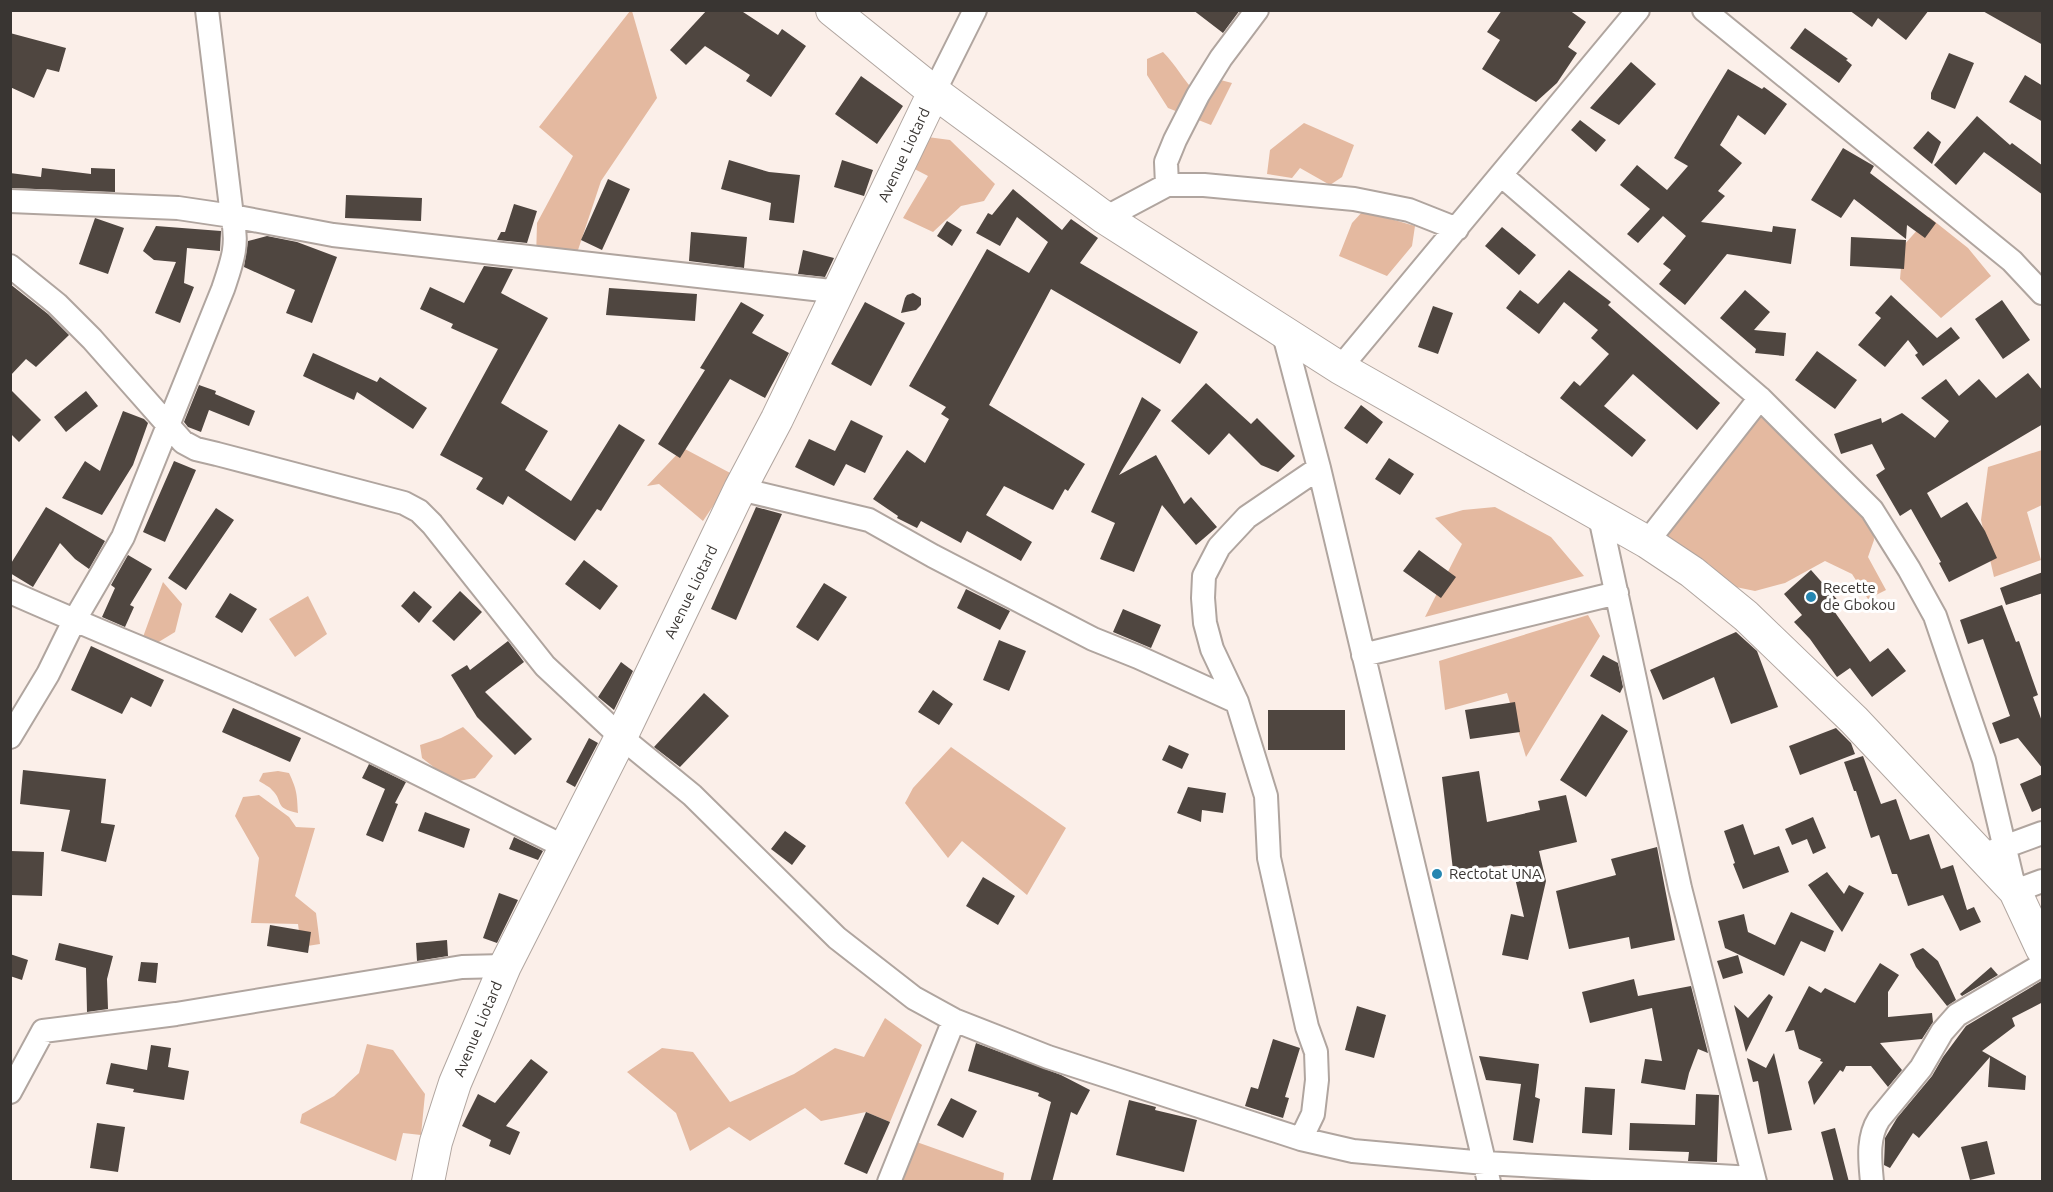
<svg xmlns="http://www.w3.org/2000/svg" width="2053" height="1192" font-family="Ubuntu,sans-serif">
	<style>
		.green { fill: #e4b9a0 }
		.building { fill: #4f4640 }
		.lines { fill: none; stroke-linecap: round; stroke-linejoin: round }
		.street-casing { stroke: #b0a59f; stroke-width: 26 }
		.secondary-casing { stroke: #b0a59f; stroke-width: 34 }
		.street { stroke: #fff; stroke-width: 22 }
		.secondary { stroke: #fff; stroke-width: 32 }
		.poi-dot { fill: #2586b1; stroke: #fff; stroke-width: 2 }
		.labels { text-anchor: middle; stroke-width: 6; stroke-linejoin: round; paint-order: stroke }
		.street-label { font-size: 15px; fill: #393532; stroke: #fff }
		.poi-label { font-size: 15px; fill: #393532; stroke: #fff; text-anchor: start }
	</style>
	<rect width="100%" height="100%" fill="#fbefe9"/>
	<path class="green" d="M630 11H632L657 98 601 181 575 259H536L537 223 573 156 539 127Z
		M1163 52C1176 65 1184 81 1197 94L1209 77 1232 83 1211 125 1168 108 1147 75V59Z
		M1304 123 1354 145 1342 177 1330 185 1300 168 1292 178 1267 174 1270 150Z
		M920 136 950 140 995 184 984 201 961 206 933 232 903 218 928 176 901 162Z
		M1363 211 1415 226 1412 246 1387 276 1339 256 1352 223Z
		M1929 217 1968 248 1991 276 1941 318 1900 279 1903 246Z
		M1760 398 1872 510 1874 540 1868 557 1886 590 1868 599 1852 574 1825 561 1785 583 1755 591 1731 586 1709 564 1676 545 1657 529Z
		M683 448 734 475 703 521 659 484 647 486Z
		M2042 450V505L2027 512 2041 560 1994 577 1981 520 1988 467Z
		M1495 507 1551 537 1584 576 1425 617 1462 544 1435 518 1463 510Z
		M163 582 182 604 175 632 157 643 143 637Z
		M308 596 327 634 295 657 269 619Z
		M1588 615 1600 636 1526 757 1507 693 1445 710 1439 661Z
		M463 727 493 756 475 778 453 782 422 758 420 745 441 738Z
		M951 747 1066 828 1027 895 962 841 948 858 905 803 913 788Z
		M278 771 289 773C297 790 297 794 298 813 273 808 284 801 272 790 269 786 263 784 259 781L263 773Z
		M259 795 289 817 296 827 315 828 295 896 316 913 320 944 301 947 298 924 251 923 259 858 235 816 243 797Z
		M885 1018 922 1045 890 1122 866 1112 821 1121 805 1108 750 1141 729 1127 690 1151 676 1113 627 1072 662 1048 693 1052 730 1102 794 1074 835 1048 864 1057Z
		M367 1044 393 1050 425 1094 421 1135 403 1133 396 1161 300 1123 302 1114 334 1096 359 1073Z
		M911 1140 1004 1173 1003 1181 894 1182Z"/>
	<path class="building" d="M707 10H740L778 35 782 29 806 46 771 97 746 81 750 75 705 46 686 65 670 50Z
		M1193 10H1240L1223 33Z
		M1502 10H1569L1586 22 1568 47 1577 53 1557 83 1536 102 1482 69 1500 40 1487 32Z
		M1849 10H1929L1906 40 1878 18 1872 27Z
		M1981 10H2043V45Z
		M1805 28 1848 59 1846 60 1852 65 1839 83 1790 48Z
		M10 33 66 48 59 72 47 69 34 98 10 87Z
		M1949 53 1974 63 1955 109 1931 99V93Z
		M1631 62 1656 84 1619 125 1590 108Z
		M1728 69 1762 89 1764 87 1787 104 1765 135 1738 115 1720 145 1742 163 1718 191 1725 196 1701 222 1772 232 1773 226 1796 229 1791 264 1727 254 1685 305 1659 284 1671 270 1663 264 1686 236 1663 216 1638 243 1627 234 1650 209 1620 185 1637 165 1667 190 1688 166 1674 158Z
		M2025 75 2043 86V122L2009 102Z
		M861 76 903 106 877 144 835 114Z
		M1977 116 2010 145 2012 143 2043 166V195L1984 152 1956 185 1934 165Z
		M1580 120 1606 140 1596 152 1571 130Z
		M1928 131 1941 142 1932 164 1913 148Z
		M1843 148 1874 166 1870 173 1936 223 1925 238 1907 225 1906 239 1854 199 1841 218 1811 200Z
		M729 160 769 172 800 175 794 223 769 220 771 203 721 189Z
		M842 160 873 170 864 196 834 187Z
		M42 168 91 174V168L115 169V192L10 188V173L41 177Z
		M608 179 630 189 602 250 581 240Z
		M1013 189 1062 230 1071 219 1098 238 1080 263 1198 332 1180 364 1051 289 989 405 1085 464 1068 491 1065 489 1053 510 1004 486 986 515 1032 542 1021 561 967 531 961 543 921 521 917 528 897 518 898 516 873 499 907 450 925 463 949 419 941 414 946 407 909 386 987 249 1029 273 1048 242 1017 217 1000 246 976 233 988 213 992 215Z
		M346 195 422 198 421 221 345 218Z
		M514 204 537 211 527 243 497 240 501 232H505Z
		M95 218 124 228 108 274 79 264Z
		M947 221 962 230 952 246 937 236Z
		M156 226 221 231 220 251 187 248 184 283 194 287 180 323 155 313 176 262 154 260 143 251Z
		M1502 227 1536 255 1519 275 1485 246Z
		M691 232 747 237 744 268 689 261Z
		M267 236 297 242 337 257 312 323 286 313 295 290 244 267 248 241Z
		M1851 237 1906 240 1904 269 1850 266Z
		M803 250 834 258 825 277 798 274Z
		M484 266 513 269 501 293 548 318 501 403 548 431 525 470 571 501 619 424 645 440 601 511 597 509 575 541 508 496 503 505 476 489 483 478 440 455 498 349 451 328 453 324 420 309 430 287 464 303Z
		M1569 270 1611 302 1608 305 1720 403 1697 430 1633 374 1604 406 1646 440 1632 457 1560 398 1574 381 1580 386 1609 354 1591 338 1598 330 1564 302 1539 334 1506 308 1520 290 1538 304Z
		M10 284 48 314 69 335 36 367 26 359 10 376Z
		M609 288 697 294 695 321 606 315Z
		M1745 290 1770 312 1754 330 1786 333 1784 356 1755 353 1756 349 1720 318Z
		M913 293 921 298V305L916 310 901 313 905 298 907 295Z
		M1891 295 1937 338 1951 327 1960 338 1923 366 1915 355 1918 353 1908 340 1885 367 1858 345 1881 318 1875 313Z
		M2002 300 2030 340 2003 359 1975 319Z
		M741 302 764 315 752 333 789 353 765 398 730 379 680 458 658 444 705 370 700 368Z
		M865 302 905 323 871 386 831 364Z
		M1433 306 1453 313 1438 354 1418 347Z
		M1817 351 1857 380 1835 409 1795 380Z
		M313 353 377 382 380 377 427 408 413 429 357 392 354 400 303 376Z
		M2028 373 2043 391V424L1927 493 1941 518 1967 502 1985 531 1997 558 1949 582 1939 563 1941 562 1911 509 1900 516 1876 475 1885 469 1872 444 1841 454 1834 434 1881 418 1882 423 1902 413 1935 438 1949 421 1921 398 1946 379 1959 396 1979 379 1996 398Z
		M1206 383 1251 424 1257 418 1295 456 1278 472 1261 465 1229 433 1209 455 1171 421Z
		M199 385 216 391 215 394 255 411 249 426 209 410 201 432 188 427 184 422Z
		M10 389 41 420 19 442 10 433Z
		M86 391 98 406 66 432 54 417Z
		M1142 397 1161 410 1119 475 1156 455 1184 504 1191 497 1217 527 1196 545 1162 505 1134 572 1100 559 1115 523 1091 512Z
		M1361 405 1383 422 1367 444 1344 428Z
		M123 411 144 419 148 423 133 465 102 515 62 498 85 461 100 471Z
		M851 420 883 436 865 473 846 464 834 486 795 467 809 439 835 451Z
		M1389 458 1414 474 1400 495 1375 479Z
		M174 461 196 470 165 542 143 532Z
		M46 507 105 541 89 569 75 559 60 543 33 587 10 573V565Z
		M756 507 782 514 736 620 711 609Z
		M216 508 234 520 186 590 168 578Z
		M1419 550 1456 577 1441 598 1403 571Z
		M128 555 152 569 130 605 134 607 125 627 102 617 115 588 111 585Z
		M584 560 618 586 600 610 565 584Z
		M1811 570 1842 605 1834 611 1870 662 1888 648 1906 671 1872 697 1850 668 1837 677 1810 639 1794 622 1802 615 1784 594Z
		M2043 572V593L2006 605 2000 588Z
		M824 583 847 597 818 641 796 627Z
		M966 589 1010 611 1000 630 957 608Z
		M414 591 432 607 419 623 401 606Z
		M460 591 482 612 454 641 432 621Z
		M230 593 257 609 242 633 215 617Z
		M2002 605 2016 642 2019 641 2038 695 2033 697 2043 724V769L2018 738 2000 744 1992 723 2010 716 1983 639 1968 644 1960 620Z
		M1123 609 1161 625 1151 648 1113 632Z
		M1736 632 1757 651 1778 707 1731 724 1714 677 1663 700 1650 670Z
		M999 640 1026 651 1009 691 983 680Z
		M508 641 524 662 485 692 532 739 515 755 477 717 451 675 467 665 470 670Z
		M91 646 164 680 151 707 131 697 122 714 71 690Z
		M1603 655 1618 663 1623 687 1620 693 1590 676Z
		M621 662 633 671 614 710 598 697Z
		M933 690 953 704 939 725 918 712Z
		M704 693 729 716 680 767 654 747Z
		M1515 702 1520 732 1470 739 1465 710Z
		M233 708 301 738 290 762 222 732Z
		M1268 710H1345V750H1268Z
		M1602 714 1628 731 1586 797 1560 780Z
		M1836 728 1851 743 1855 754 1800 775 1789 746Z
		M589 738 598 743 575 787 566 782Z
		M1169 745 1189 754 1182 769 1162 760Z
		M1863 756 1881 804 1896 799 1910 840 1929 834 1941 869 1953 865 1967 910 1974 907 1981 922 1960 931 1943 895 1908 906 1897 874H1892L1879 835 1871 838 1856 791H1854L1844 762Z
		M369 764 406 782 395 803 398 804 383 842 366 835 385 789 362 778Z
		M23 770 106 779 101 823 115 825 106 862 61 851 70 810 20 804Z
		M1479 771 1487 822 1540 810 1538 801 1566 795 1577 842 1539 851 1546 881 1528 960 1502 955 1511 914 1524 917 1512 865 1453 870 1442 777Z
		M2043 774V807L2032 812 2020 784Z
		M1188 787 1226 793 1223 813 1202 810 1201 822 1177 813Z
		M425 812 470 829 464 848 418 831Z
		M1813 817 1826 848 1813 854 1807 839 1792 845 1785 829Z
		M1743 824 1754 855 1779 846 1789 872 1743 889 1733 864 1735 863 1724 831Z
		M785 831 806 846 792 865 771 849Z
		M514 837 543 851 538 860 509 849Z
		M1657 847 1675 940 1631 949 1629 937 1569 949 1556 891 1616 875 1611 859Z
		M10 851 44 852 42 896 10 895Z
		M1827 872 1844 894 1849 885 1864 893 1842 932 1808 885Z
		M983 877 1015 896 998 925 966 906Z
		M499 893 518 900 497 943 483 938Z
		M1791 912 1834 931 1825 952 1801 941 1784 976 1725 948 1718 921 1744 914 1748 932 1775 945Z
		M270 925 311 932 308 953 267 946Z
		M447 940 448 956 417 961 416 943Z
		M59 943 113 956 107 979 108 1009 87 1012 86 968 55 960Z
		M1923 948 1938 961 1956 1000 1947 1006 1916 967 1910 954Z
		M10 954 28 960 22 980 10 976Z
		M1738 955 1743 973 1723 979 1717 961Z
		M141 962 158 963 156 983 138 981Z
		M1880 963 1899 975 1888 992V1017L1932 1013 1933 1022 1922 1039 1880 1043 1902 1070 1888 1087 1871 1066H1846L1843 1072 1840 1070 1814 1105 1808 1082 1823 1062 1820 1061 1821 1059 1799 1049 1794 1030 1785 1032 1809 986 1821 993 1825 988 1855 1003Z
		M1991 967 1998 975 1962 996 1960 994Z
		M1634 979 1638 996 1691 986 1708 1053 1698 1049 1689 1073 1685 1090 1641 1083 1645 1059 1662 1061 1652 1008 1590 1023 1582 992Z
		M2043 980V1002L2012 1018 2015 1026 1982 1051 2026 1076 2025 1090 1988 1087 1990 1057 1919 1138 1913 1133 1890 1168 1884 1165 1885 1138 1897 1118 1932 1076 1943 1057 1966 1026Z
		M1769 994 1773 997 1746 1052 1734 1005 1748 1018Z
		M1357 1006 1386 1015 1374 1058 1345 1050Z
		M1273 1039 1300 1048 1285 1097 1289 1098 1283 1118 1245 1106 1251 1087 1258 1089Z
		M976 1043 1061 1075 1090 1090 1077 1115 1071 1112 1052 1182H1030L1051 1102 1038 1096 1039 1093 968 1071Z
		M151 1045 171 1048 168 1067 189 1071 184 1100 133 1092 134 1089 106 1084 111 1063 147 1070Z
		M1774 1053 1792 1130 1768 1134 1758 1081 1753 1082 1747 1058 1766 1068Z
		M1479 1056 1539 1064 1535 1097 1540 1099 1533 1143 1513 1140 1521 1084 1486 1080Z
		M531 1059 548 1072 506 1126 520 1132 510 1155 489 1146 491 1140 462 1126 478 1094 495 1103Z
		M1585 1087 1615 1089 1612 1135 1582 1133Z
		M1696 1094 1719 1095 1717 1162 1688 1161 1689 1152 1629 1150 1630 1123 1695 1125Z
		M951 1098 977 1111 963 1138 937 1125Z
		M1129 1100 1156 1107 1155 1110 1197 1120 1184 1172 1116 1155Z
		M866 1112 890 1122 867 1174 844 1164Z
		M97 1123 125 1127 118 1172 90 1168Z
		M1835 1128 1849 1182H1834L1821 1132Z
		M1987 1141 1995 1174 1970 1180 1961 1147Z"/>
	<g class="lines">
		<defs>
			<path id="street" d="M1704 10 2012 261 2042 293
				M934 92 975 10
				M1501 175 1760 398 1872 510 1909 569 1935 616 1984 760 2015 891 2042 881
				M1167 185 1166 162 1175 140 1198 95 1221 58 1257 10
				M10 201 178 208 232 216 333 235 840 292
				M1105 218 1167 185H1204L1354 199 1409 210 1457 229
				M10 266 57 304 92 339 183 442 196 449 217 454 404 503 419 511 432 524 545 666 621 737 692 795 837 938 914 998 954 1020 1048 1057 1301 1139 1353 1151 1485 1163 1754 1178
				M1283 331 1319 468 1489 1182
				M1340 368 1638 10
				M740 489 869 520 933 556 1093 639 1138 657 1237 702
				M1600 517 1680 888 1755 1182
				M1647 542 1760 398
				M10 592C113 638 218 678 320 726 402 764 483 807 565 847
				M1363 655 1617 593
				M10 737 48 674 74 621 123 537 223 289C232 262 239 245 232 216L207 10
				M1993 851 2042 833
				M10 1092 43 1031 176 1014 462 967 505 966
				M1301 1139 1313 1114 1317 1080 1316 1052 1307 1027 1269 858 1266 796 1237 702 1212 649 1205 623 1203 598 1204 576 1219 547 1247 517 1319 468
				M889 1182 954 1020
				M1872 1182C1870 1160 1867 1138 1879 1119L1921 1068 1942 1032 1957 1015 2042 965"/>
			<path id="secondary" d="M832 10 934 92 1105 218 1340 368 1647 542 1692 572 1746 616 1854 720 2015 891 2042 949
				M428 1182 436 1142 455 1083 505 966 621 737 740 489 777 419 934 92"/>
		</defs>
		<use href="#street" class="street-casing"/>
		<use href="#secondary" class="secondary-casing"/>
		<use href="#street" class="street"/>
		<use href="#secondary" class="secondary"/>
	</g>
	<g class="poi-dot">
		<circle cx="1811" cy="597" r="6"/>
		<circle cx="1437" cy="874" r="6"/>
	</g>
	<g class="labels">
		<g class="street-label">
			<text transform="translate(904 155) rotate(-65)" y="5">Avenue Liotard</text>
			<text transform="translate(691 592) rotate(-64)" y="5">Avenue Liotard</text>
			<text transform="translate(478 1029) rotate(-67)" y="5">Avenue Liotard</text>
		</g>
		<g class="poi-label">
			<text x="1823" y="593">Recette<tspan x="1823" dy="17">de Gbokou</tspan></text>
			<text x="1449" y="879">Rectotat UNA</text>
		</g>
	</g>
	<rect width="2053" height="1192" fill="none" stroke="#393532" stroke-width="24"/>
</svg>
